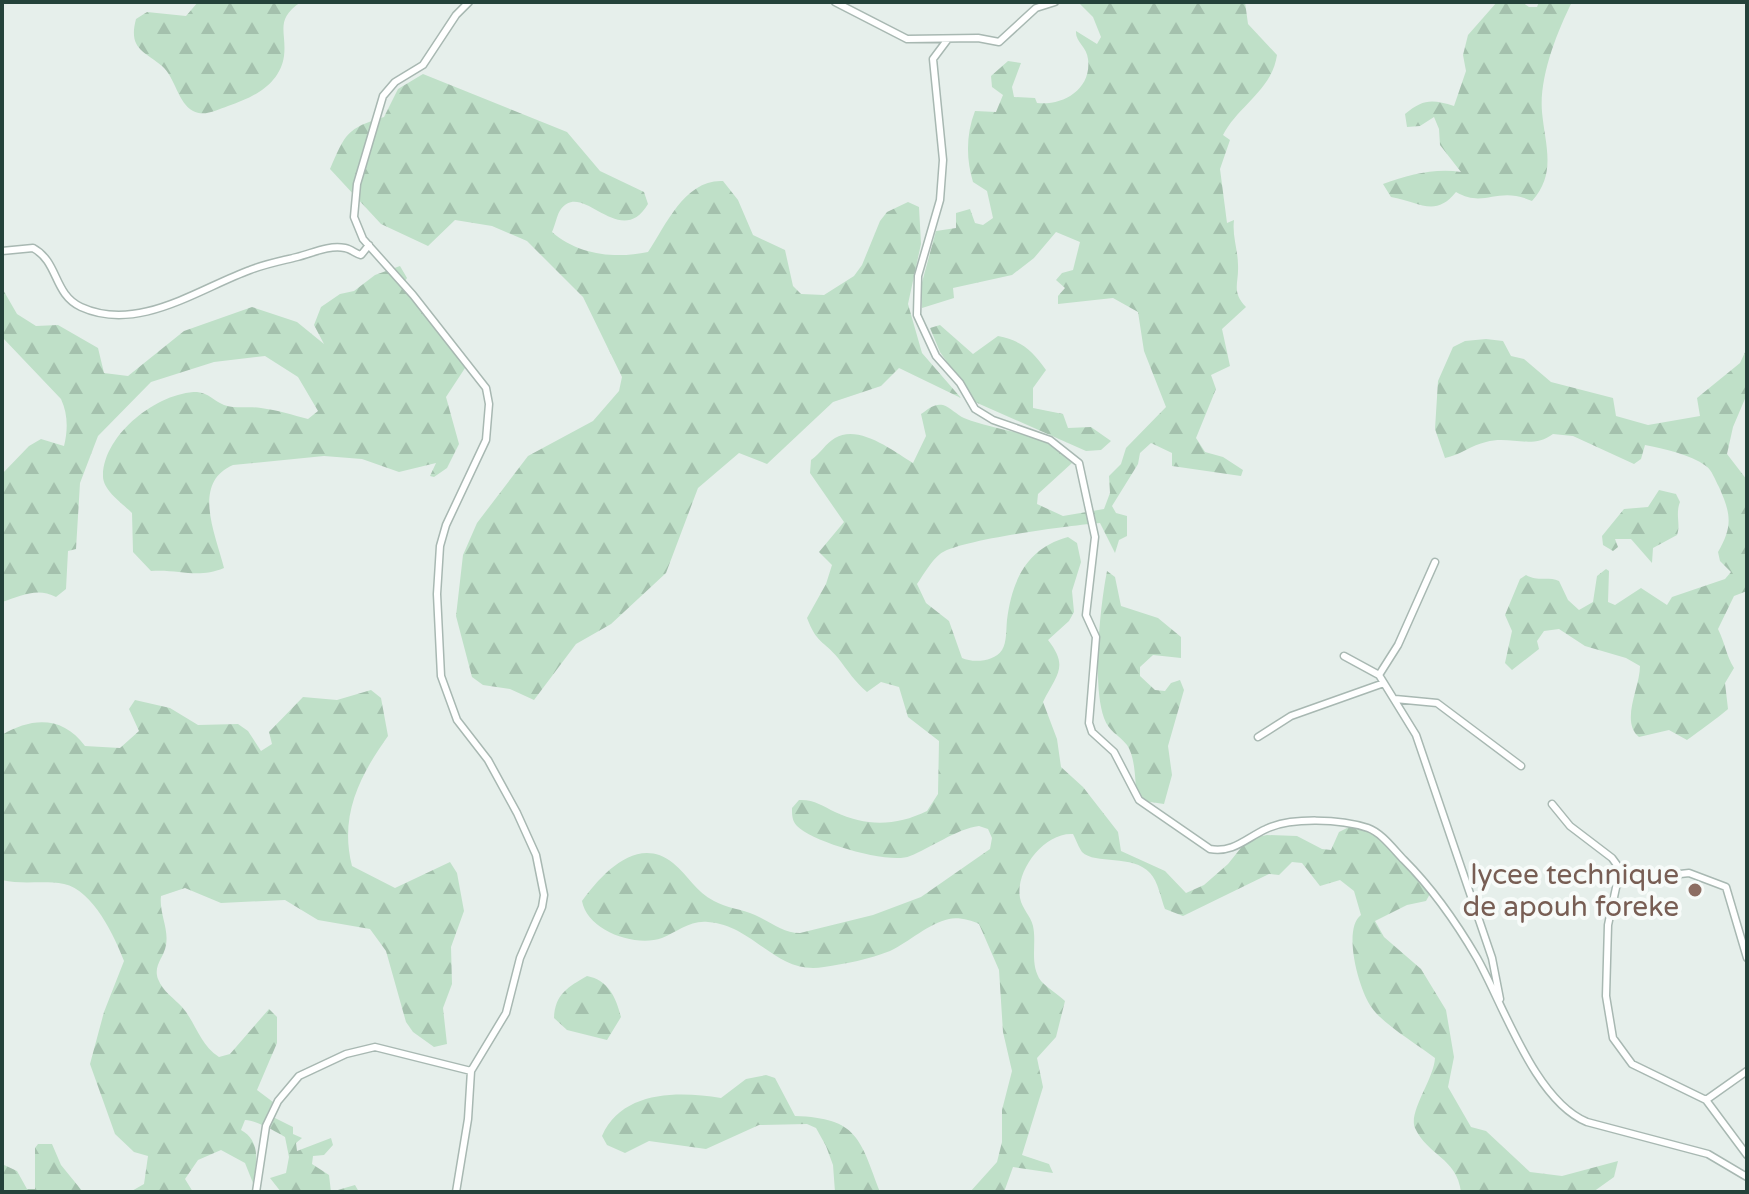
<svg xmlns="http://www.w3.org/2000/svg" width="1749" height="1194" font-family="'Varela Round',sans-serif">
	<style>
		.forest { fill: url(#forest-firs) }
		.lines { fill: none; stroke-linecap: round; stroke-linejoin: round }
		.street-casing { stroke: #a8b8b2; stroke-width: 9 }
		.street { stroke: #fff; stroke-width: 6 }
		.education-dot { fill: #8d6e63; stroke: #f7fbf9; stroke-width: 3 }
		.labels { text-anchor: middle; stroke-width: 8; stroke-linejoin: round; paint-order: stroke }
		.education-label { font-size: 28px; fill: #785e54; stroke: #f7fbf9; text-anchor: end }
	</style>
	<defs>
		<pattern id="forest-firs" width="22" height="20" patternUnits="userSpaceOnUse" patternTransform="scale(2)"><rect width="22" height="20" fill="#bfe0c8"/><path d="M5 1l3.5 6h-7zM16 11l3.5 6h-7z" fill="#a4c1ad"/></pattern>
	</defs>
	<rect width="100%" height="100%" fill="#e6efeb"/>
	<path class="forest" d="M198 2H301C274 20 287 32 284 56 280 85 252 98 228 106 217 110 204 117 193 111 178 103 175 77 162 66 144 51 128 49 136 19L147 12 186 16Z
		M1078 2H1245L1248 24 1277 55C1272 90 1238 106 1223 135L1230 140 1220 169 1227 223 1234 220C1232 236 1238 250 1238 265 1239 284 1231 291 1246 307L1222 329 1230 366 1211 375 1216 389 1196 438 1205 452 1223 457 1243 470 1241 476 1172 466V453L1151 443 1140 453 1138 464 1112 506 1116 513 1127 516V536L1119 540 1115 553 1100 523C1074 525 955 540 940 554 931 561 924 574 917 584L926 603 949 621 962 658C973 663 994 662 1002 650 1007 642 1006 629 1007 620 1012 580 1027 548 1068 537L1077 543 1081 562 1072 591 1074 612 1069 621 1048 640C1069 667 1057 674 1043 702L1057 739 1061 767 1083 787 1118 832 1121 851 1165 871 1186 893 1204 885 1228 864 1248 839 1267 835 1297 836 1322 849 1331 850 1339 832 1357 823 1399 852 1431 892 1426 901 1407 905 1375 921 1384 937 1421 969 1446 1010 1454 1057 1448 1087 1471 1127 1486 1131 1530 1172 1562 1176 1618 1161 1614 1177 1593 1192H1461C1457 1158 1427 1155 1415 1128 1408 1112 1434 1079 1435 1058 1417 1044 1384 1025 1372 1008 1359 991 1342 929 1361 915L1354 891 1340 880 1320 886 1302 863 1292 862 1279 875 1269 874 1183 916 1165 909C1161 899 1158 881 1150 873 1133 854 1095 865 1082 852 1079 848 1076 840 1073 834 1044 832 1015 871 1020 898 1022 909 1031 916 1033 926 1037 944 1029 964 1041 981 1047 988 1058 994 1065 1001L1056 1037 1037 1058 1043 1087 1022 1155 1049 1164 1053 1173 1013 1167 1004 1192H970L997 1162 1002 1142V1110L1012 1071 1003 1032 999 970 979 924C971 920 958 917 949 919 929 923 909 942 890 951 870 959 845 964 824 967 777 976 754 925 708 922 690 920 677 932 662 938 635 948 587 930 582 901 601 875 637 834 673 863 688 875 696 892 714 901 726 908 742 909 755 915 771 922 783 933 800 933L873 915 921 897 990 849 992 838 988 829 979 826C956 829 931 848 910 856 890 865 812 842 797 826 792 821 792 815 792 808L799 800C813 799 823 806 835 812 867 827 896 826 927 811L938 794 939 741 908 717 899 687 881 682 867 692C855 682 848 671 838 658 823 640 817 644 807 618L826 584 832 565 819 552 844 522 810 473 811 460C820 454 826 443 835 438 859 424 893 451 913 463L926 436 921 414C927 410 934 403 943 405 950 407 957 415 964 418 1000 433 1047 431 1072 463L1038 494 1037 504 1063 516 1104 509 1110 493 1109 476 1121 464 1126 448 1166 407 1144 351 1138 312 1113 298 1058 304V296L1065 288 1056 280 1062 273 1073 270 1080 242 1056 232 1034 258 1012 275 953 288 954 298 922 308 921 286 936 231 956 228V213L970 209 975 223 983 225 993 218 987 191 973 182C966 159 966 134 975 111L996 112 1003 95 992 87 991 76 1008 61 1021 63 1012 87 1014 97 1035 98 1037 103C1062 106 1092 90 1088 59 1087 47 1075 42 1076 31L1097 44 1101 37 1093 17Z
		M1497 2H1522L1529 7H1537L1539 2H1572C1557 32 1539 77 1542 112 1545 145 1557 173 1532 201 1497 185 1485 209 1456 192 1435 218 1420 202 1391 197L1383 184C1409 175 1434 168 1461 172L1440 145 1439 129 1434 117 1420 126 1407 127 1405 114C1423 99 1432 99 1454 106L1466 71 1463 55 1468 35Z
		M423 74 567 132 600 171 644 192 648 204C620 251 583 180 561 209 557 214 555 226 552 232 578 255 615 259 648 252 666 225 685 179 723 181L738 200 753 235 785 250 793 286 801 294 824 295 854 276 862 265 880 221 887 212 908 202 919 207 921 244 908 304 922 353 961 398 899 368 881 386 833 402 767 464 739 453 698 488 666 573 611 624 576 644 534 700 510 689 483 685 472 677 456 616 463 555 477 523 528 456 593 421 619 391 622 377 583 297 527 241 492 226 455 220 428 246 381 224 330 169C345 134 347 128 384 117L398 89Z
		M400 266 407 278 401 287 467 365 446 397 459 444 447 468 434 477 430 476 436 463 399 472 362 459 324 456 233 465C191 483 216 535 224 568 197 579 180 569 151 571L133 552 132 513C122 503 102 490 103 475 104 434 158 392 197 392 209 393 214 401 224 405 235 409 249 406 261 408 277 410 293 415 308 419L318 411 298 377 265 356 214 362 151 382 98 436 80 483 76 549 68 551 66 589 56 597C37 587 21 596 2 602V474L29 446 41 439 64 446C68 430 68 414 61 399L2 337V288L17 314 36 326 58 325 98 348 104 373 128 376 184 331 252 307 297 322 324 344 314 325 321 307 340 294 354 291 375 275Z
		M940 325 973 354 998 336C1022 341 1032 350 1046 370L1033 388V408L1063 414 1068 428 1091 427 1111 441 1101 450 1086 451 975 402 940 352 930 328Z
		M1486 339 1503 341 1511 356 1524 359 1551 382 1613 398 1616 416 1648 425 1700 416 1697 398 1740 363 1747 348V394L1733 427 1727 454 1747 480V591L1734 596 1718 629C1725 643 1726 655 1734 668L1725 683 1728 709C1724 713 1693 736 1687 740L1669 730 1639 737C1620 721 1640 688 1640 666L1626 658 1585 646 1559 629 1544 631 1537 641 1539 649 1512 670 1505 663 1512 631 1505 615 1520 579 1526 575C1538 582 1548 576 1559 581L1568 600 1579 610 1593 602 1597 576 1606 569 1609 571 1608 602 1615 605 1641 588 1667 605 1672 597 1725 579 1731 572 1720 561 1718 552C1733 526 1731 514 1719 487 1715 480 1712 470 1706 466 1690 454 1664 449 1645 445L1641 459 1634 464 1573 436 1553 434C1532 450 1510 435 1486 442 1472 445 1460 455 1445 458L1435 429 1438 381 1453 347 1465 341Z
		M1659 490 1676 494 1680 502C1675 515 1681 524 1677 535L1653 548 1652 563 1631 539H1615L1618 547 1613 551 1603 545 1602 536 1624 509 1648 507Z
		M1107 571 1115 577 1121 606 1158 618 1181 637V658L1153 655 1140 667V676L1155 690 1165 691 1171 683 1180 680 1184 690 1168 746 1172 775 1164 804 1137 800C1135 784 1136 758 1127 745 1118 734 1109 732 1104 718 1092 685 1100 607 1107 571Z
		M371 690 381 698 388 736C360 775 339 816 352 866L395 888 450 862 457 873 464 911 451 947 452 984 443 1008 447 1044 434 1047 413 1032 406 1022 386 951 370 929 318 920 285 900 221 903 185 888 161 896C159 913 169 928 166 945 164 958 153 965 158 979 163 992 174 998 182 1007 196 1023 200 1045 219 1057L230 1054 269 1009 277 1017V1043L257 1090 273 1102 267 1114 293 1127V1134L302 1138 296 1143 297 1151 331 1138 333 1145 324 1155 313 1156 312 1164 329 1175 331 1192 355 1185 359 1192H281L270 1178 286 1173 289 1157 285 1137C274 1131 258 1121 245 1120L241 1130C261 1141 257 1163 253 1183L245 1163 221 1150 198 1160 185 1179 193 1192H130L144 1184 148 1156 134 1152 115 1134 90 1064 104 1012 124 961C115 937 93 890 64 884 44 880 22 885 2 880V735C32 717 63 716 85 746L120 748 139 731 129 709 135 700 170 708 198 725 238 724 248 731 261 751 272 744 269 732 303 697 337 700Z
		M587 976C608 980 616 997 621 1017L607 1040 567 1030 554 1018C555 994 568 987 587 976Z
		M766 1075 775 1078 795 1116C858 1118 860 1139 880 1192H835L833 1165 826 1146 816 1128 807 1124 759 1125 706 1149 649 1141 625 1153 607 1145 602 1136C622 1091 677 1091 721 1098L746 1079Z
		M38 1144H52L61 1165 83 1192H2V1164L17 1171 27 1189H35V1148Z"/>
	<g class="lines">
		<defs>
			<path id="street" d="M835 2 907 39 978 38 999 42 1036 8 1055 2
				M948 39 933 59 943 160 940 200 918 276 917 315 936 356 960 383 975 409 993 420 1050 440 1079 463 1095 537 1086 615 1096 637 1089 723 1092 732 1114 752 1139 800 1210 849C1234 853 1246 838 1266 829 1291 817 1341 819 1368 828 1382 833 1394 850 1404 860 1433 889 1456 922 1477 958 1503 1004 1535 1101 1587 1122L1708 1154 1747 1177
				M2 251 33 248C59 262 53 294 81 307 138 333 198 289 250 270 265 264 281 261 297 257 313 253 328 245 345 248 351 249 356 254 361 255L369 245
				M1344 656 1379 675 1416 735 1492 958 1500 999
				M1379 675 1398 645 1435 562
				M1395 699 1437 703 1521 766
				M1258 737 1291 716 1384 683
				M1552 804 1570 826 1612 858 1620 869 1608 925 1606 996 1613 1038 1632 1064 1706 1100 1747 1155
				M1619 881 1689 873 1726 887 1747 958
				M1706 1100 1747 1071
				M256 1192 266 1126 278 1101 299 1076 346 1054 375 1047 471 1071
				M456 1192 468 1119 471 1071 506 1013 520 958 542 907 544 895 536 855 517 813 488 760 457 720 441 676 437 594 440 546 446 525 486 440 489 404 486 388 413 295 363 239 354 217 357 184 383 96 395 82 423 65 456 15 469 2"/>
		</defs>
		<use href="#street" class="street-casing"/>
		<use href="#street" class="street"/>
	</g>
	<circle class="education-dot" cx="1695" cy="890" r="8"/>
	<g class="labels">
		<g class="education-label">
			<text x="1679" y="884">lycee technique<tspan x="1679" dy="32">de apouh foreke</tspan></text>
		</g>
	</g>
	<rect width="1749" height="1194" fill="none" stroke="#24423a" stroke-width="8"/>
</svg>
